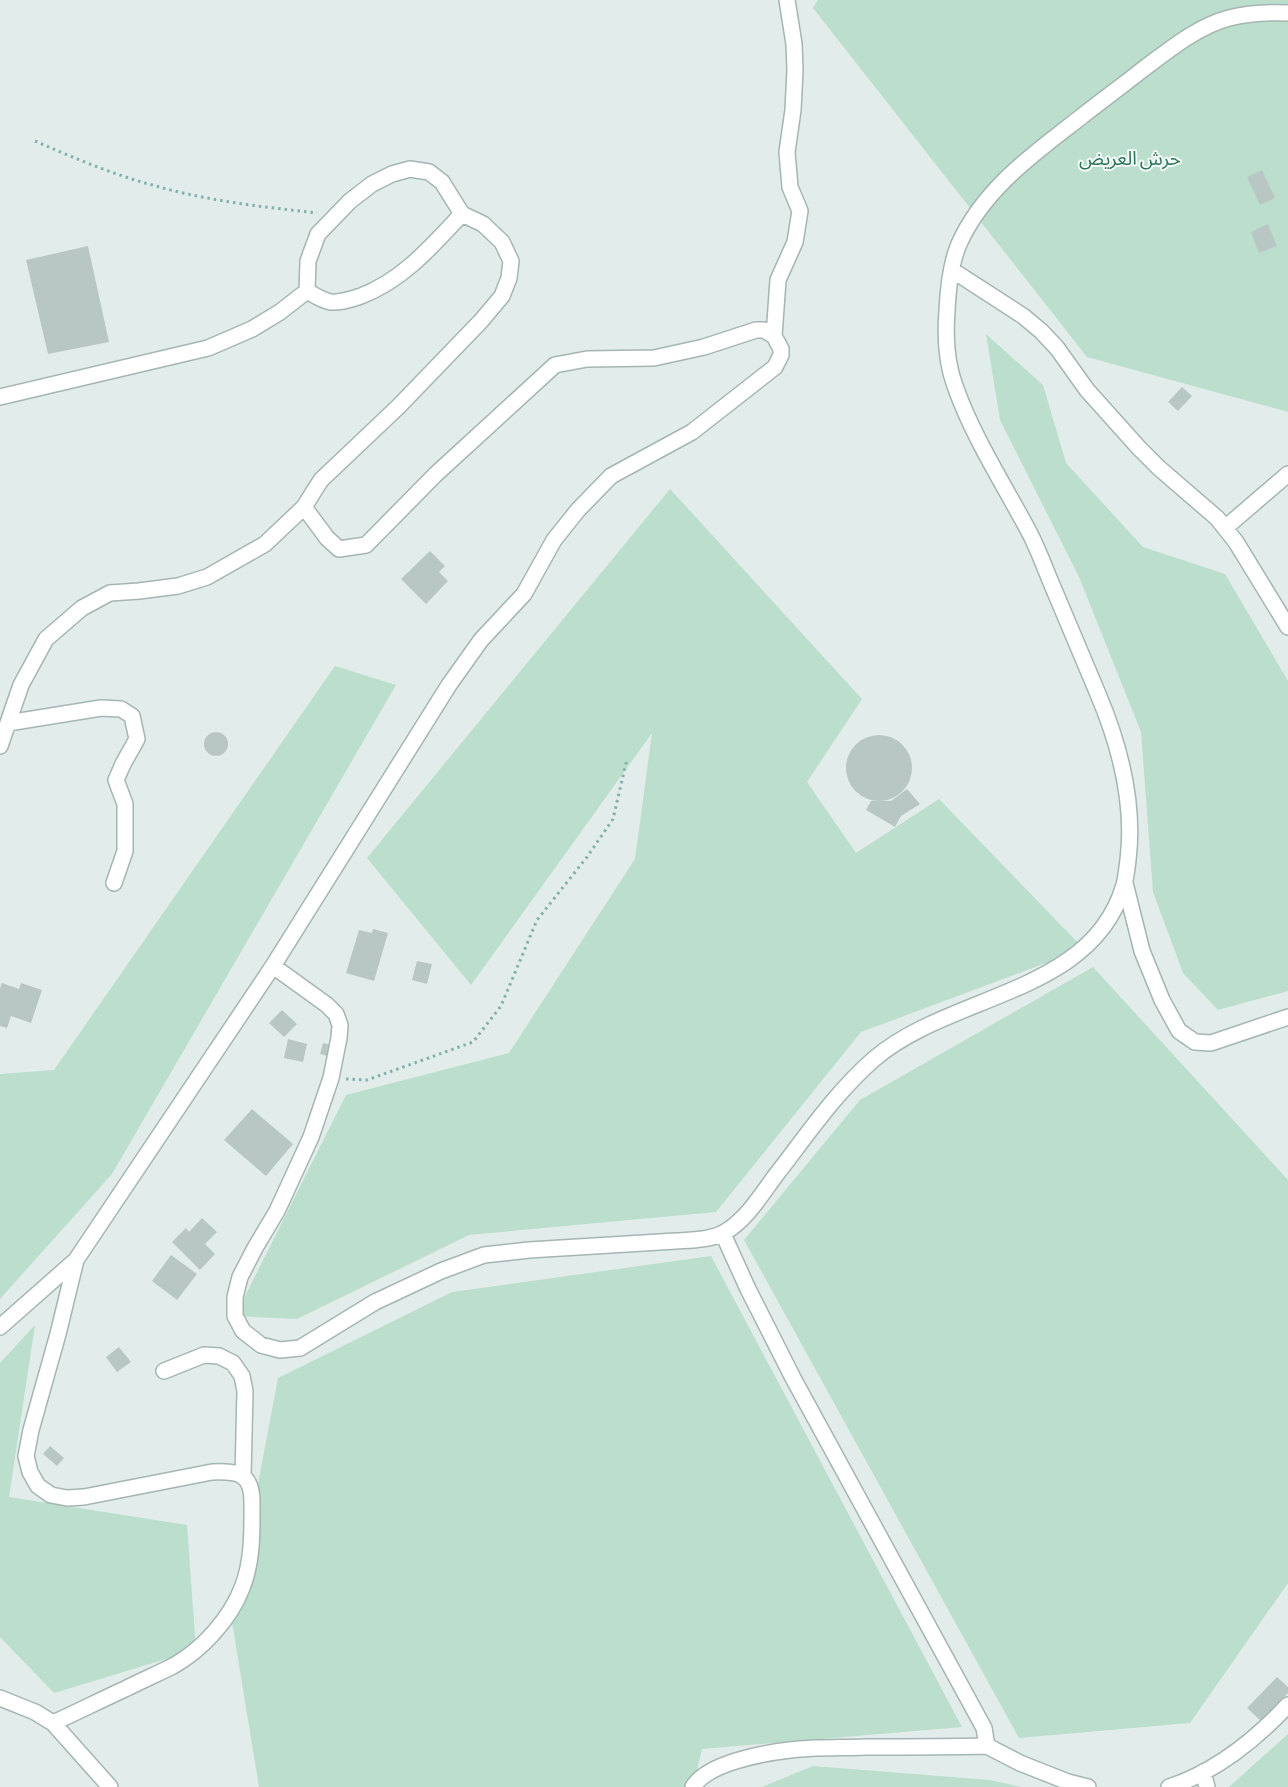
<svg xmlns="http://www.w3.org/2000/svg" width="1288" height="1787" font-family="'Alegreya Sans','Noto Sans Arabic',sans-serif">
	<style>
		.green { fill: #bbdecd }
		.building { fill: #b8c7c4 }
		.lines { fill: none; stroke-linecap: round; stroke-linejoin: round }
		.minor-casing { stroke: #a5b5b3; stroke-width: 18 }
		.path { stroke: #83b0ad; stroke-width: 3; stroke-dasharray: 2.5 4; stroke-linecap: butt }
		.minor { stroke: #fff; stroke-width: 15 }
		.labels { text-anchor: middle; stroke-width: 4; stroke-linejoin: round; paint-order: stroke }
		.park-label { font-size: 19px; fill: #2c755b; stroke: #f3f9f7 }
	</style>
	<rect width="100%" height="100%" fill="#e2edeb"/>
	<path class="green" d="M818 0H1288V412L1087 357 813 8Z
		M986 334 1043 385 1066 463 1143 547 1225 574 1288 681V991L1218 1010 1183 973 1153 892 1141 732 1079 577 1000 420Z
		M670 489 862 699 807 782 856 853 939 799 1084 949 861 1032 716 1212 469 1235 297 1319 235 1316 346 1095 509 1053 635 859 652 733 471 985 367 858Z
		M335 666 396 685 112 1174 0 1299V1074L54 1070Z
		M1093 967 1288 1180V1583L1190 1723 1019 1738 744 1240 860 1100Z
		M711 1256 962 1727 702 1749 693 1787H259L232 1622 278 1378 452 1292Z
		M35 1325 9 1497 187 1525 196 1650 54 1693 0 1637V1363Z
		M1288 1734V1787H1229Z
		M813 1766 990 1780 1022 1787H762Z"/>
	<path class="building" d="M1262 170 1275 198 1260 205 1247 177Z
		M1268 224 1277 246 1259 253 1251 232Z
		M88 246 109 342 48 354 26 260Z
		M1182 387 1192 396 1178 411 1168 402Z
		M430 551 445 566 439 572 448 581 426 604 401 579Z
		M204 744a12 12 0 1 1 24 0a12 12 0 1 1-24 0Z
		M846 768a33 33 0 1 1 66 0a33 33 0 1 1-66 0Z
		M907 789 920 804 901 816 895 827 866 810 871 801H891Z
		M373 929 388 933 374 981 346 973 359 930 372 933Z
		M417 961 432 964 427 984 412 980Z
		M2 983 19 989 21 983 42 990 31 1023 11 1016 7 1028 0 1026V988Z
		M282 1010 297 1024 284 1037 269 1023Z
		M288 1039 307 1044 303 1062 284 1058Z
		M323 1043 335 1046 332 1057 320 1054Z
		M252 1109 293 1144 266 1176 224 1140Z
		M202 1218 217 1232 205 1244 215 1254 200 1270 172 1242 186 1228 189 1232Z
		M171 1255 197 1274 177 1300 152 1281Z
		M119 1347 131 1362 117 1372 106 1357Z
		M50 1446 64 1458 57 1466 43 1454Z
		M1277 1677 1288 1687V1693L1261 1721 1247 1708Z"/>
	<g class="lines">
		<defs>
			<path id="minor" d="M952 270 1023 316 1041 331 1057 348 1087 390 1139 448 1159 468 1217 518 1236 542 1288 627
				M0 397 208 348 252 329 280 312 307 291C314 295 323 301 331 302 341 303 352 299 361 296 403 280 432 246 462 214
				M304 507 327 538 339 549 366 545 436 474 555 365 587 359 654 358 704 347 756 330H764L774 336
				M1225 528 1288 474
				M8 723 101 708 121 709 132 716 137 739 123 764 116 780 125 804V851L114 883
				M0 746 21 685 46 639 82 608 110 593 139 591 178 586 207 577 265 544 304 507 321 480 398 407 481 321 502 296 509 278 511 261 502 242 483 224 462 214 442 182 429 172 410 169 392 174 372 184 350 201 318 234 308 261 307 291
				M1125 883 1142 951 1162 1000 1179 1031 1195 1042 1211 1043 1288 1017
				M273 966 327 1005 336 1014 340 1025 339 1038 331 1078 311 1137 277 1211 255 1248 240 1277 235 1297V1316L243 1331 261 1345 280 1350 300 1348 375 1302 441 1271 484 1255 529 1250 676 1241C691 1240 712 1240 725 1232 747 1219 761 1195 776 1175 807 1135 836 1092 874 1059 951 993 1092 995 1124 885 1126 877 1127 868 1128 860 1135 803 1120 746 1098 694 1084 660 1069 626 1055 592 1046 572 1039 550 1028 530 1003 483 973 437 955 386 946 362 945 336 947 311 948 289 950 265 959 244 984 188 1035 153 1081 117 1101 101 1122 86 1142 70 1169 50 1196 27 1229 18 1248 13 1268 12 1288 13
				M723 1234 748 1289 793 1378 984 1728 987 1746 1020 1763 1068 1782 1088 1787
				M0 1327 76 1260 273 966 449 685 481 640 524 594 554 540 578 510 611 476 692 432 775 367 781 355V349L774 336 778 280 795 242 800 211 790 187 787 152 793 110 795 70 794 44 787 0
				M164 1371 204 1355 219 1356 233 1363 242 1376 245 1391 243 1476
				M0 1698 35 1712 53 1723 110 1787
				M53 1723C77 1712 101 1700 125 1689 141 1681 157 1674 173 1666 202 1650 230 1619 242 1588 253 1561 252 1530 252 1502 252 1473 238 1471 212 1472L84 1497 67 1498 51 1495 38 1486 30 1472 26 1456 31 1430 58 1334 76 1260
				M1203 1772 1207 1787
				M693 1787C707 1763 764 1753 790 1750 815 1747 841 1748 866 1747 906 1747 947 1747 987 1746
				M1169 1787C1216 1772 1255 1740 1288 1705"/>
		</defs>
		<use href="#minor" class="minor-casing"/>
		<path class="path" d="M35 141C74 158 114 175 156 186 208 201 263 207 317 213
			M346 1079 367 1080 473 1042 501 1006 537 920 587 857 613 819 627 759"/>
		<use href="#minor" class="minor"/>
	</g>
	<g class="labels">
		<g class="park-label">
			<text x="1130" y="165">حرش العريض</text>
		</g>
	</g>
</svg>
